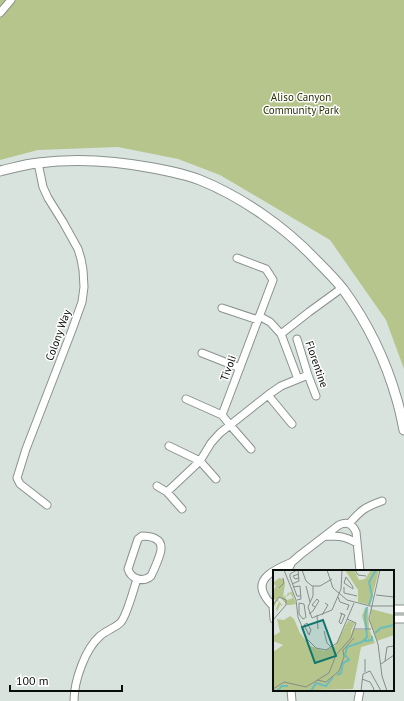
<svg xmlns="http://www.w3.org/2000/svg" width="404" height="701" font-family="'PT Sans',sans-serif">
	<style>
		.green { fill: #b6c58b }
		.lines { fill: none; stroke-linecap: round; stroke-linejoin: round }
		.minor-casing { stroke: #89928d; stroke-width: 9 }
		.major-casing { stroke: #89928d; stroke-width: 11 }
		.minor { stroke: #fff; stroke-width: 7 }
		.major { stroke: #fff; stroke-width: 9 }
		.labels { text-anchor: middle; stroke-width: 3; stroke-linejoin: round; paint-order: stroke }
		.park-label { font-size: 11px; fill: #283103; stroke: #fff }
		.street-label { font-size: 11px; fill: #090d0b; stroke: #fff }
		.inset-river { fill: none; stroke: #6abdbd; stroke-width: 2 }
		.inset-road { fill: none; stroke: #868d89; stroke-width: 1 }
		.view { fill: #0f766e; fill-opacity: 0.15; stroke: #0f766e; stroke-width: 2 }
		.inset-edge { fill: none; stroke: #090d0b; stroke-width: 2 }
	</style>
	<rect width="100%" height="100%" fill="#d9e3dd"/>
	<path class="green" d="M0 0H404V369L386 320 330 240 220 175 178 159 118 147 38 150 0 160Z"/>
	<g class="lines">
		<defs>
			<path id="minor" d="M0 13 11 0
				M38 163 43 187 48 198 63 222 78 249 81 259 83 270 84 287 82 302 72 330 26 449 17 478 20 484 47 505
				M237 258 266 269 273 280 222 415 230 425 251 449
				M222 308 258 320
				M259 316 270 322 281 334
				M297 339 308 375 316 396
				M202 353 240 368
				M298 379 281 334 309 312 342 288
				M268 395 292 424
				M186 399 222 415
				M169 446 200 461 216 479
				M157 486 167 492 182 509
				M167 492 200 461 211 443 220 433 268 395 281 386 308 375
				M349 524C361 510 365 507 382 501
				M142 536C150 536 162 538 161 549 161 554 154 570 151 576 143 583 131 579 128 569L138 539Z
				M325 536C340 536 344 536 357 543
				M287 571 292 562 300 555 339 525C348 521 352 524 356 532L360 571
				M274 602 273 606 274 619
				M273 606C270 603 267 600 265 596 253 577 279 568 292 562
				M393 609H404
				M393 619H404
				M291 690 292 701
				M74 701C74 681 85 649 100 636 105 631 117 627 121 622 127 615 134 588 137 579
				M358 701 360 690"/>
			<path id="major" d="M0 171C13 168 26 164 38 163 76 158 116 161 153 168 169 171 185 174 200 180 242 197 285 227 316 260 325 269 335 279 343 289 367 322 386 361 397 400 400 410 402 420 404 430"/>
		</defs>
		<use href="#minor" class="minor-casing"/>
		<use href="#major" class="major-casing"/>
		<use href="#minor" class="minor"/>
		<use href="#major" class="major"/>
	</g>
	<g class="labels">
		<g class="park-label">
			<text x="301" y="101">Aliso Canyon<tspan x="301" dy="13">Community Park</tspan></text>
		</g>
		<g class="street-label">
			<text transform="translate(58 335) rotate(-70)" y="4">Colony Way</text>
			<text transform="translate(317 364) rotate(71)" y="4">Florentine</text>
			<text transform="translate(228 368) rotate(-70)" y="4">Tivoli</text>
		</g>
	</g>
	<g transform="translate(273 570)">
		<rect width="121" height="121" fill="#d9e3dd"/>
		<path d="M6 8 10 9 12 14 10 27 13 25 12 27 14 30 20 28 17 23 16 25 13 27 15 23 19 22 23 34H17L23 35H14L7 27 4 29 10 36 7 35 4 42 3 38 6 32 3 31 2 36 0 35 3 29 0 30V21L3 16 0 13Z" fill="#b6c58b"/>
		<path d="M72 0H81L86 10 92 9 98 0H106L97 35 85 32V20ZM92 38 95 39 96 59 102 73 88 77 80 119 0 121V82L10 75 0 71V66L7 62 4 49 11 50 17 46 21 49 27 63 37 76 51 81 62 76 75 51 82 53 78 61V66L79 60H93L89 46ZM98 39 121 45V65L104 71 97 52Z" fill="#b6c58b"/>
		<path class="inset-river" d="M96 35 99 26 96 12 103 0M102 63 108 58 121 55M91 71 99 70V66M64 105 68 103 70 93 76 90 72 85 74 77 89 72 94 67 92 46 94 37M4 121 9 116H15M38 121 43 113 53 116 60 107"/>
		<path class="inset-road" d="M11 0 23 30 25 47 34 69 43 78 53 80 64 73 81 33M24 0 17 4V7L24 26H28M29 0 33 11 39 16H47L59 9M54 0 60 18 74 30 97 36H121M82 0 85 5 93 6M107 0 96 49 105 74 109 106 114 121M26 4 20 6 22 9 26 8M73 7 80 17V19L71 13ZM19 14 26 11 25 0M33 16 37 32M40 16V26L35 37 39 48 59 40 68 19 69 0M20 17 27 16 28 29 24 30M71 17V23L84 26M6 18 11 13 10 8M103 25 121 27M65 27 67 32 76 35 74 40M0 35 6 27 13 30V35L0 50M67 43 72 45 68 54M36 44 40 41 46 31 44 29 39 35 42 37M44 45 45 59M49 45 55 35 52 33M32 48 30 49 26 44V33L31 34 33 48M34 53 38 60 36 65 31 55ZM68 54 66 52 69 43M80 59H98M51 61 54 73 58 77M112 91 114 77 121 76M108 94 121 85M97 101 108 121M92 102V89M89 109 97 112 101 119 99 121M44 110 53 112 66 101 71 87 70 80 81 68M0 119 11 112 33 117 56 103 63 85 78 68 83 53 74 49M88 121 90 104 97 101"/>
		<path class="view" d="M50 50 63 86 42 93 29 57Z"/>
		<rect width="121" height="121" class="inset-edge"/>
	</g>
	<path d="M10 685v6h112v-6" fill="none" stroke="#090d0b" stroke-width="2"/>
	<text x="16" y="685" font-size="12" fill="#090d0b" stroke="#ffffff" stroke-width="3" paint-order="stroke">100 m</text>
</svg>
